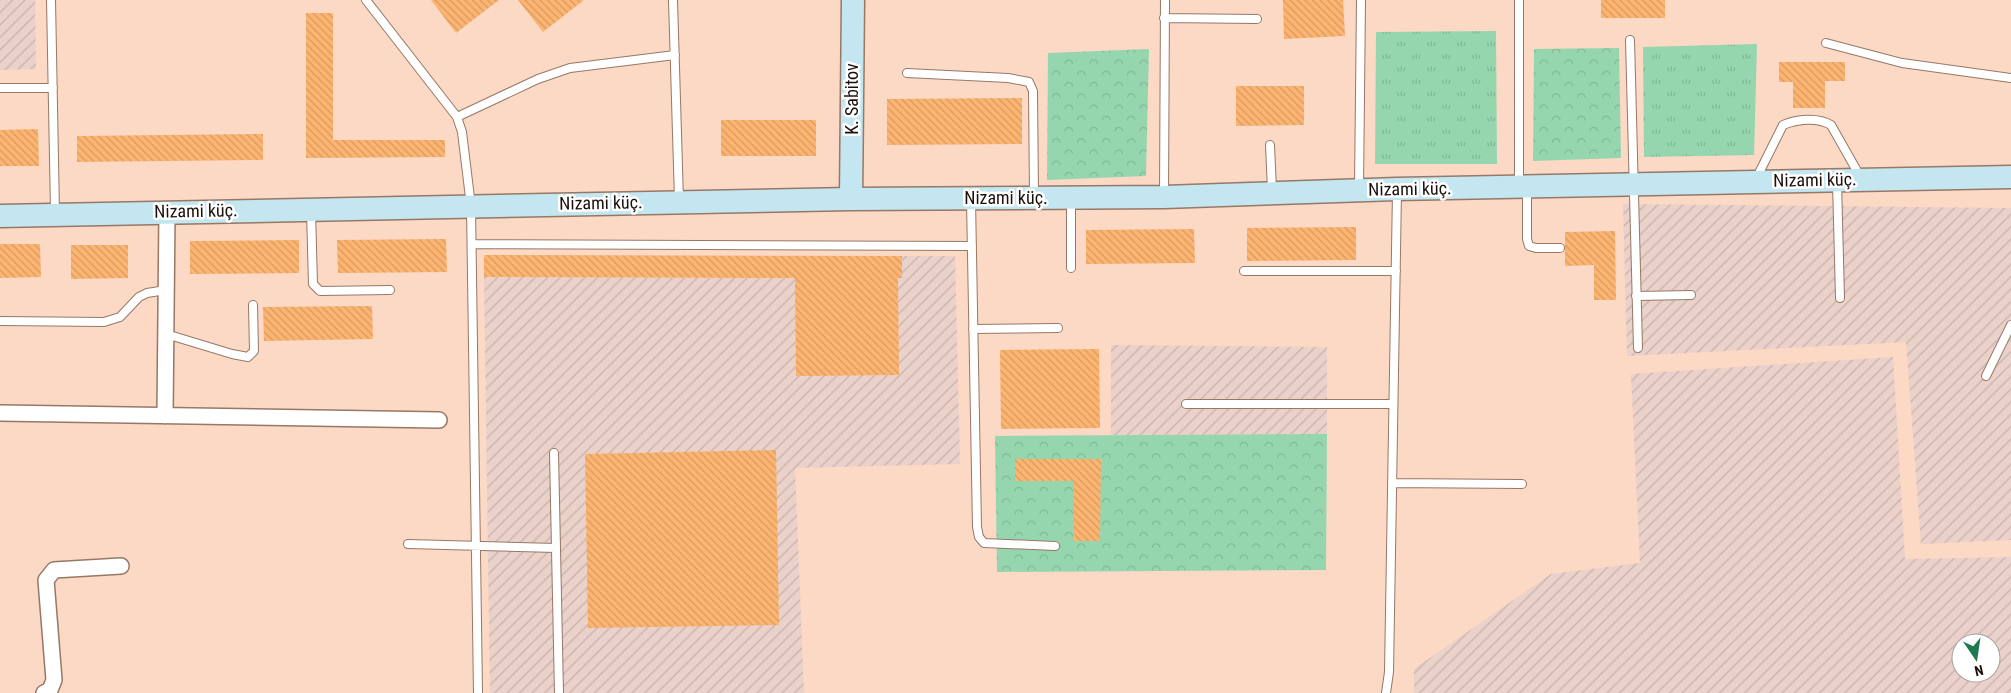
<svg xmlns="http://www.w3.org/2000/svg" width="2011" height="693" font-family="'Roboto Condensed',sans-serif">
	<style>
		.industrial { fill: url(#industrial-furrows); fill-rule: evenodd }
		.grass { fill: url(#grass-tufts) }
		.forest { fill: url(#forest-crowns) }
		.building { fill: url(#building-back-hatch) }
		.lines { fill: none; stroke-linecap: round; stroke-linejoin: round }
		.lane-casing { stroke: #967866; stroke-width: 10 }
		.street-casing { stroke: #967866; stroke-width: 18 }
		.secondary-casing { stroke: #967866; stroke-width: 25 }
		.lane { stroke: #fff; stroke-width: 8 }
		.street { stroke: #fff; stroke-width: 15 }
		.secondary { stroke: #c3e6f1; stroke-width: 22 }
		.labels { text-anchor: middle; stroke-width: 5; stroke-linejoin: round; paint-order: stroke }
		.street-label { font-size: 18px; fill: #1b1009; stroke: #fff }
	</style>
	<defs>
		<pattern id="industrial-furrows" width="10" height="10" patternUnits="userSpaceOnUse" patternTransform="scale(1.25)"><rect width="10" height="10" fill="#ead1c9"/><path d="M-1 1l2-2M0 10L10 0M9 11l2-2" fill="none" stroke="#c8b2ab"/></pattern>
		<pattern id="grass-tufts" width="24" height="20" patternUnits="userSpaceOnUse" patternTransform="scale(1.25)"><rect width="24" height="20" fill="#96d6af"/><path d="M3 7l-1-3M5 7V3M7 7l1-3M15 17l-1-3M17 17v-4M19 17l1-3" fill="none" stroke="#81b795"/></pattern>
		<pattern id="forest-crowns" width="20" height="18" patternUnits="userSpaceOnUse" patternTransform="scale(1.25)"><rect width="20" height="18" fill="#96d6af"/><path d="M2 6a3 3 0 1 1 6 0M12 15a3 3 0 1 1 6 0" fill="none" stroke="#81b795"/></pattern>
		<pattern id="building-back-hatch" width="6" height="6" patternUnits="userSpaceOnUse" patternTransform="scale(1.25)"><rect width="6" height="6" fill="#fcb471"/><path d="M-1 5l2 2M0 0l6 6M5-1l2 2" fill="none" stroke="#d79a60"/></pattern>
	</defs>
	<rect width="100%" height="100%" fill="#fbd9c5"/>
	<path class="industrial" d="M0 0H35L36 69 0 70Z
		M1623 204 2011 208V540L1921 544 1906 342 1627 356Z
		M902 256H955L960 464 795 468 804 693H490L484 277 902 278Z
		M1111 345 1327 347V434L1111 435Z
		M1893 357 1905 559 2011 557V693H1414V669L1551 574 1640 563 1631 374ZM1961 643H1991V673H1961Z"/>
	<path class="grass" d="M1496 31 1497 164H1375L1376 32Z
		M1757 44 1754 155 1644 157 1643 47Z"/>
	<path class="forest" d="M1619 48 1621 158 1533 161 1534 49Z
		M1149 49 1146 176 1047 180 1048 53Z
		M1327 434 1326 570 997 572 995 436Z"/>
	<path class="building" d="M431 0H499L456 33Z
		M518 0H584L543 32Z
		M1283 0H1343L1345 36 1284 39Z
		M1601 0H1665V18H1601Z
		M306 13H333V140H445V157L306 158Z
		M1779 62H1845V81H1825V108H1793V82H1779Z
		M1236 86H1304V125L1236 126Z
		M1022 98V144L887 145V99Z
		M721 120H816V156H721Z
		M38 129 39 166H0V130Z
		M263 134V160L77 162V136Z
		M1356 227V260L1247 261V228Z
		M1194 229 1195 263 1086 264V230Z
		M1615 231 1616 300H1594V265L1565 266V232Z
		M446 239 447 272 338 273 337 240Z
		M299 240V273L190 274V241Z
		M0 244H40L41 277 0 278Z
		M71 245H128V278L71 279Z
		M484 255 902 256V278H898L899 375 796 376 795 278 484 277Z
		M372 306 373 339 264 341 263 307Z
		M1099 349 1100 428 1001 429 1000 350Z
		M776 450 779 625 588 628 585 454Z
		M1015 459H1101L1100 541H1074V481H1015Z"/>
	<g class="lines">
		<defs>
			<path id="lane" d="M51 0 55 212
				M366 0 457 117 462 132 471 206 478 693
				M673 0 679 200
				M1519 0V185
				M1164 18 1257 19
				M1630 40 1638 348
				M1826 43 1902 63 2011 78
				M907 73 1008 78 1029 82 1033 91 1034 196
				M0 88H53
				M457 117 538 79 570 68 675 55
				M1270 145 1272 190
				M1756 179 1783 125C1797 119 1818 117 1831 125L1861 178
				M1837 182 1840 298
				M1359 188 1361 0
				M1527 188V239L1529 246 1536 248H1560
				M1164 195 1165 0
				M971 200 977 527 979 537 984 543 1055 546
				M1071 200V268
				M311 211 313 284 320 291 390 290
				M472 244 972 246
				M1244 271H1396
				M1636 296 1691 295
				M0 321 104 322 120 317 139 297 147 293 166 290
				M973 329 1058 328
				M166 334 232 354 248 357 254 351 253 305
				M1986 376 2011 325
				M1186 404H1393
				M554 453 559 693
				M1392 483 1522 484
				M408 544 556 548
				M1386 693 1389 672 1397 191"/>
			<path id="street" d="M0 413 439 420
				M165 416 167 212
				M44 693 50 690 54 680 46 580 54 570 121 566"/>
			<path id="secondary" d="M851 199 853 0
				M0 216 851 199 1164 197 1397 189 2011 177"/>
		</defs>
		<use href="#lane" class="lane-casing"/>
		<use href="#street" class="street-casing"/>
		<use href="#secondary" class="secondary-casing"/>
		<use href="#lane" class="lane"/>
		<use href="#street" class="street"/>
		<use href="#secondary" class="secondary"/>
	</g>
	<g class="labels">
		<g class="street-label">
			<text transform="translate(852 99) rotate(-90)" y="6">K. Sabitov</text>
			<text transform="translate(1815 180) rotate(-1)" y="6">Nizami küç.</text>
			<text transform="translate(1410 189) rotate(-1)" y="6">Nizami küç.</text>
			<text x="1006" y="204">Nizami küç.</text>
			<text transform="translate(601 203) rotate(-1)" y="6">Nizami küç.</text>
			<text transform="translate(196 211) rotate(-1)" y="6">Nizami küç.</text>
		</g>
	</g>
	<g transform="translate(1976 658) rotate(167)"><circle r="24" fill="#ffffff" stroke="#a49f9d"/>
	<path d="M0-4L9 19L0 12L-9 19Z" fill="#1d794e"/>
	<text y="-8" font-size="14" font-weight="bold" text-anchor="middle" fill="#1b1009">N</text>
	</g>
</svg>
